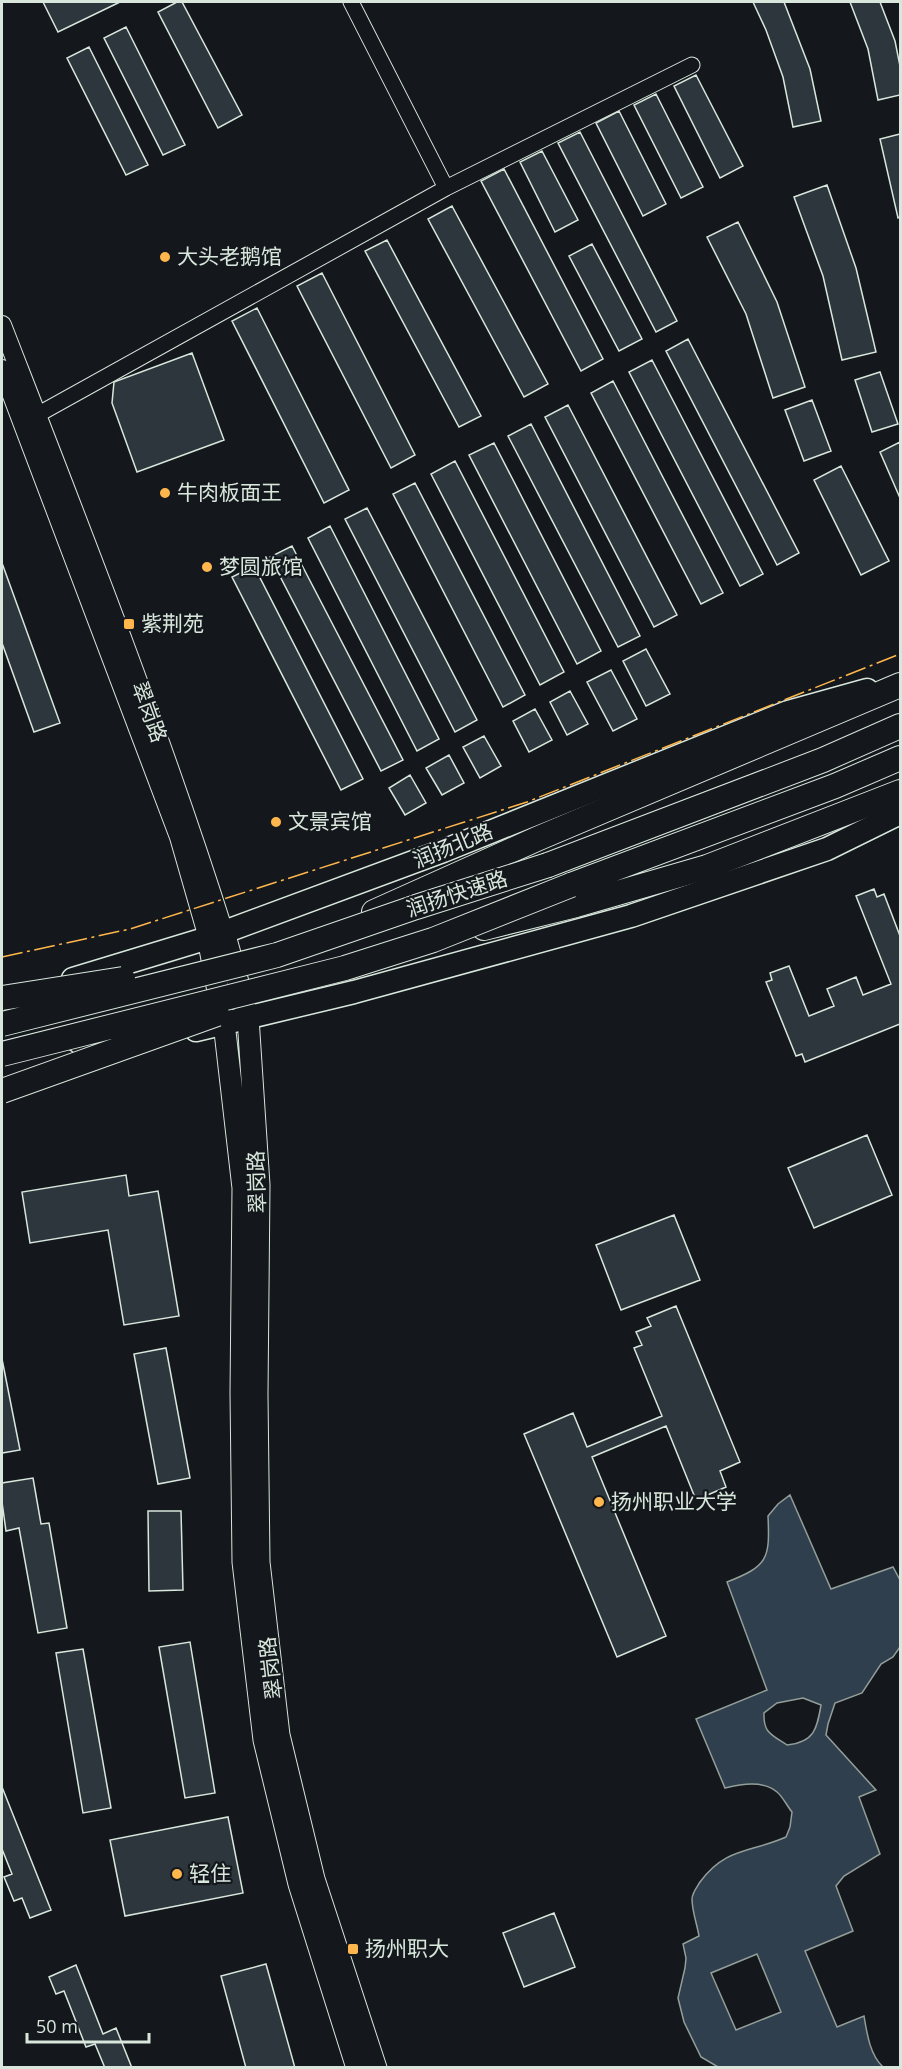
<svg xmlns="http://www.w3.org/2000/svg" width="902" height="2069" font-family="'Open Sans','Noto Sans SC',sans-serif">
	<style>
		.water { fill: #2f3f4d; stroke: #939e99; stroke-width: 1.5; fill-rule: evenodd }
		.building { fill: #2c363c; stroke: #d8e6dc; stroke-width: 1.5 }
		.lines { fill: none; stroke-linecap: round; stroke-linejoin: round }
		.minor-casing { stroke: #d8e6dc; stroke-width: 17 }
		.tertiary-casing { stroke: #d8e6dc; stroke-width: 20 }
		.secondary-casing { stroke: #d8e6dc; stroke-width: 23 }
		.primary-casing { stroke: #d8e6dc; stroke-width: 25 }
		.trunk-casing { stroke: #d8e6dc; stroke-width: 26 }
		.minor { stroke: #14181c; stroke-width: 15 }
		.tertiary { stroke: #14181c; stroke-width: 18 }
		.secondary { stroke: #14181c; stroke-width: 21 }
		.primary { stroke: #14181c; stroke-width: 22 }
		.trunk { stroke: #14181c; stroke-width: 24 }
		.trunk-bridge-casing { stroke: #d8e6dc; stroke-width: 26; stroke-linecap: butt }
		.trunk-bridge { stroke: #14181c; stroke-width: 24 }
		.power { stroke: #ffb74d; stroke-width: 1.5; stroke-dasharray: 21 4.5 3 4.5; stroke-linecap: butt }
		.poi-dot { fill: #ffb74d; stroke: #14181c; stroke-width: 2 }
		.labels { text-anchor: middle; stroke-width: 4.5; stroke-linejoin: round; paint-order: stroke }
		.poi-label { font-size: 21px; fill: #d8e6dc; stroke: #14181c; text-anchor: start }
		.street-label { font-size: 21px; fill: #d8e6dc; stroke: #14181c }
	</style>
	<rect width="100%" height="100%" fill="#14181c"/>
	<path class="water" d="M790 1495 831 1589 893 1567 900 1580V1647L893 1657 881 1664 862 1693 835 1703 828 1724 826 1735 876 1790 859 1797 880 1854 844 1876 836 1886 853 1931 805 1951 837 2027 864 2016C867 2034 870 2055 883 2067H718L701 2057 684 2022 678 1998 685 1968 686 1958 683 1944 699 1936C697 1924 692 1911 692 1899 692 1893 697 1887 700 1882 726 1847 750 1853 786 1837L790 1827 792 1812C787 1806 783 1797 777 1792 763 1780 741 1784 725 1788L696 1719 767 1690 727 1582C768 1566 770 1559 768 1516L778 1504ZM803 1698 821 1705C817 1728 815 1742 787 1745 772 1735 763 1733 764 1713L777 1703ZM757 1954 781 2012 736 2030 711 1973Z"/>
	<path class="building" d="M43 2H120L58 32Z
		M177 2H182L242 115 218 128 158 12Z
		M753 2H784L810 69 821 121 793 127 783 77 766 30Z
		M850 2H880L895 41 900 66V95L878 100 868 49Z
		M126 27 185 145 163 155 104 38Z
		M89 47 148 165 126 175 67 58Z
		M696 75 743 166 720 178 674 86Z
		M656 94 703 187 681 198 634 105Z
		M619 111 666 204 643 216 596 123Z
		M580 132 677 321 656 332 558 143Z
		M900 134V217L898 218 880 139Z
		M542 151 578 220 555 232 520 162Z
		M504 169 603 359 581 371 481 181Z
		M827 185 856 268 876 352 842 360 823 276 794 197Z
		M452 206 548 384 524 397 428 219Z
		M738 222 777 302 805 387 773 398 746 314 707 237Z
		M387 240 481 416 459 427 365 251Z
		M592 244 642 339 619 351 569 256Z
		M322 273 415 455 391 468 297 286Z
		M257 308 349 490 324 503 232 321Z
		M688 339 799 553 777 565 666 351Z
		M192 353 224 440 137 472 112 403 114 382Z
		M652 360 763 574 740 586 629 372Z
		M880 372 898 424 872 432 855 380Z
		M613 381 723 593 701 604 591 393Z
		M812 400 831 451 804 461 785 410Z
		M568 405 677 615 654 627 545 417Z
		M531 424 640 636 618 647 508 436Z
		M900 442V498L880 452Z
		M494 443 601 651 577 664 469 455Z
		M455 461 564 672 540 685 431 474Z
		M841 466 889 561 861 575 814 480Z
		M415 483 525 695 503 707 393 494Z
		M367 508 477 720 455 732 345 519Z
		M330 526 439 739 417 751 308 538Z
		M292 546 403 760 381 771 270 557Z
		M2 563 60 723 34 732 2 643Z
		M254 566 363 779 341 790 232 577Z
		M646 649 670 694 646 706 623 661Z
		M611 670 637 719 613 731 587 682Z
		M570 691 588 724 567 735 550 702Z
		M535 709 552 740 529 752 513 721Z
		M484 736 501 766 480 778 463 747Z
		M449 755 464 783 442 795 426 768Z
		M410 775 426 803 405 815 389 788Z
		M874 889 877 897 884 894 900 936V1024L805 1062 802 1054 796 1056 766 982 772 980 770 973 789 966 809 1016 834 1006 827 989 856 977 863 995 891 984 856 896Z
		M867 1135 892 1195 814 1228 788 1168Z
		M126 1175 129 1196 158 1191 179 1316 124 1325 108 1230 30 1243 22 1192Z
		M674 1215 700 1280 621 1310 596 1245Z
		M676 1306 740 1462 720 1471 726 1487 696 1500 666 1426 592 1457 666 1636 617 1657 524 1434 573 1413 587 1447 662 1416 634 1348 642 1345 636 1332 651 1326 647 1318Z
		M166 1348 190 1478 158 1484 134 1354Z
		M2 1359 20 1450 2 1453Z
		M33 1478 41 1524 49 1523 67 1628 38 1633 19 1528 6 1531 2 1502V1483Z
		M148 1511H181L183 1590 149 1591Z
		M190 1642 215 1793 185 1798 159 1647Z
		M83 1649 111 1808 83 1813 56 1653Z
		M2 1787 51 1910 30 1918 22 1898 14 1901 4 1877 12 1874 2 1849Z
		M228 1817 243 1893 125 1916 110 1840Z
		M554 1913 575 1967 524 1987 503 1933Z
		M266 1964 295 2068H246L221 1976Z
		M76 1965 103 2034 116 2028 132 2068H105L95 2044 86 2047 64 1991 56 1994 49 1977Z"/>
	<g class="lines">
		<defs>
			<path id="minor" d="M351 2 446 188
				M37 415 446 188 692 65"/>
			<path id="tertiary" d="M2 325C80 526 159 726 224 932
				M2 369 179 837 208 938"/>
			<path id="secondary" d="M224 932 248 1018 259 1185 257 1395 259 1562 279 1735 314 1879 376 2068
				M208 938 224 1023 243 1188 241 1393 243 1562 264 1740 299 1884 357 2068"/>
			<path id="primary" d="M73 979 208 938 443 851 788 712 867 690
				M196 1030 354 992 631 916 827 849 900 813
				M2 1074 64 1060"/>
			<path id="trunk" d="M548 865 823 760 900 726
				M571 885 835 786 900 758
				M374 912 539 838 900 685
				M484 928 576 905 707 867 900 792"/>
		</defs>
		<use href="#minor" class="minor-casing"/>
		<use href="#tertiary" class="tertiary-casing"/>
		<use href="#secondary" class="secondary-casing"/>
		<use href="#primary" class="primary-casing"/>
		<use href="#trunk" class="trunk-casing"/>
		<use href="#minor" class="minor"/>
		<use href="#tertiary" class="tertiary"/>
		<use href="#secondary" class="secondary"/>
		<use href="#primary" class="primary"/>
		<use href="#trunk" class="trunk"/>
		<defs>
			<path id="trunk-bridge" d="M2 998 123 979
				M2 1024 277 955 416 907 548 865
				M2 1054 345 968 433 940 571 885
				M2 1091 217 1014"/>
		</defs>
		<use href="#trunk-bridge" class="trunk-bridge-casing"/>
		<use href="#trunk-bridge" class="trunk-bridge"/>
		<path class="power" d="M2 957 130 929 527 802 900 654"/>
	</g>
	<g class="poi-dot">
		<circle cx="165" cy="257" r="6"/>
		<circle cx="165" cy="493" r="6"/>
		<circle cx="207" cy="567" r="6"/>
		<rect x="123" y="618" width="12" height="12" rx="3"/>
		<circle cx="276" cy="822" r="6"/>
		<circle cx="599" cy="1502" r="6"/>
		<circle cx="177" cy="1874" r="6"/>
		<rect x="347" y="1943" width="12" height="12" rx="3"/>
	</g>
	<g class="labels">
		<g class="poi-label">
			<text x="177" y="264">大头老鹅馆</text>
			<text x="177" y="500">牛肉板面王</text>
			<text x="219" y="574">梦圆旅馆</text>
			<text x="141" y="631">紫荆苑</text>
			<text x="288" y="829">文景宾馆</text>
			<text x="611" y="1509">扬州职业大学</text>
			<text x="189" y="1881">轻住</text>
			<text x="365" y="1956">扬州职大</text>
		</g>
		<g class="street-label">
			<text transform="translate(149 712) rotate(70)" y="7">翠岗路</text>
			<text transform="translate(453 846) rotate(-22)" y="7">润扬北路</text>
			<text transform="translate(457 894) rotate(-18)" y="7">润扬快速路</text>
			<text transform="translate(257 1182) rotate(-92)" y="7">翠岗路</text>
			<text transform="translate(271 1668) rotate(-97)" y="7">翠岗路</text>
		</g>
	</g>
	<rect width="902" height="2069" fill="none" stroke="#d8e6dc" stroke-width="6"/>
	<path d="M27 2033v9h122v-9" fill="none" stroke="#d8e6dc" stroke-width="3"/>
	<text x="36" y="2033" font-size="18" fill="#d8e6dc" stroke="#14181c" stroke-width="4.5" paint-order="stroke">50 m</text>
</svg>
